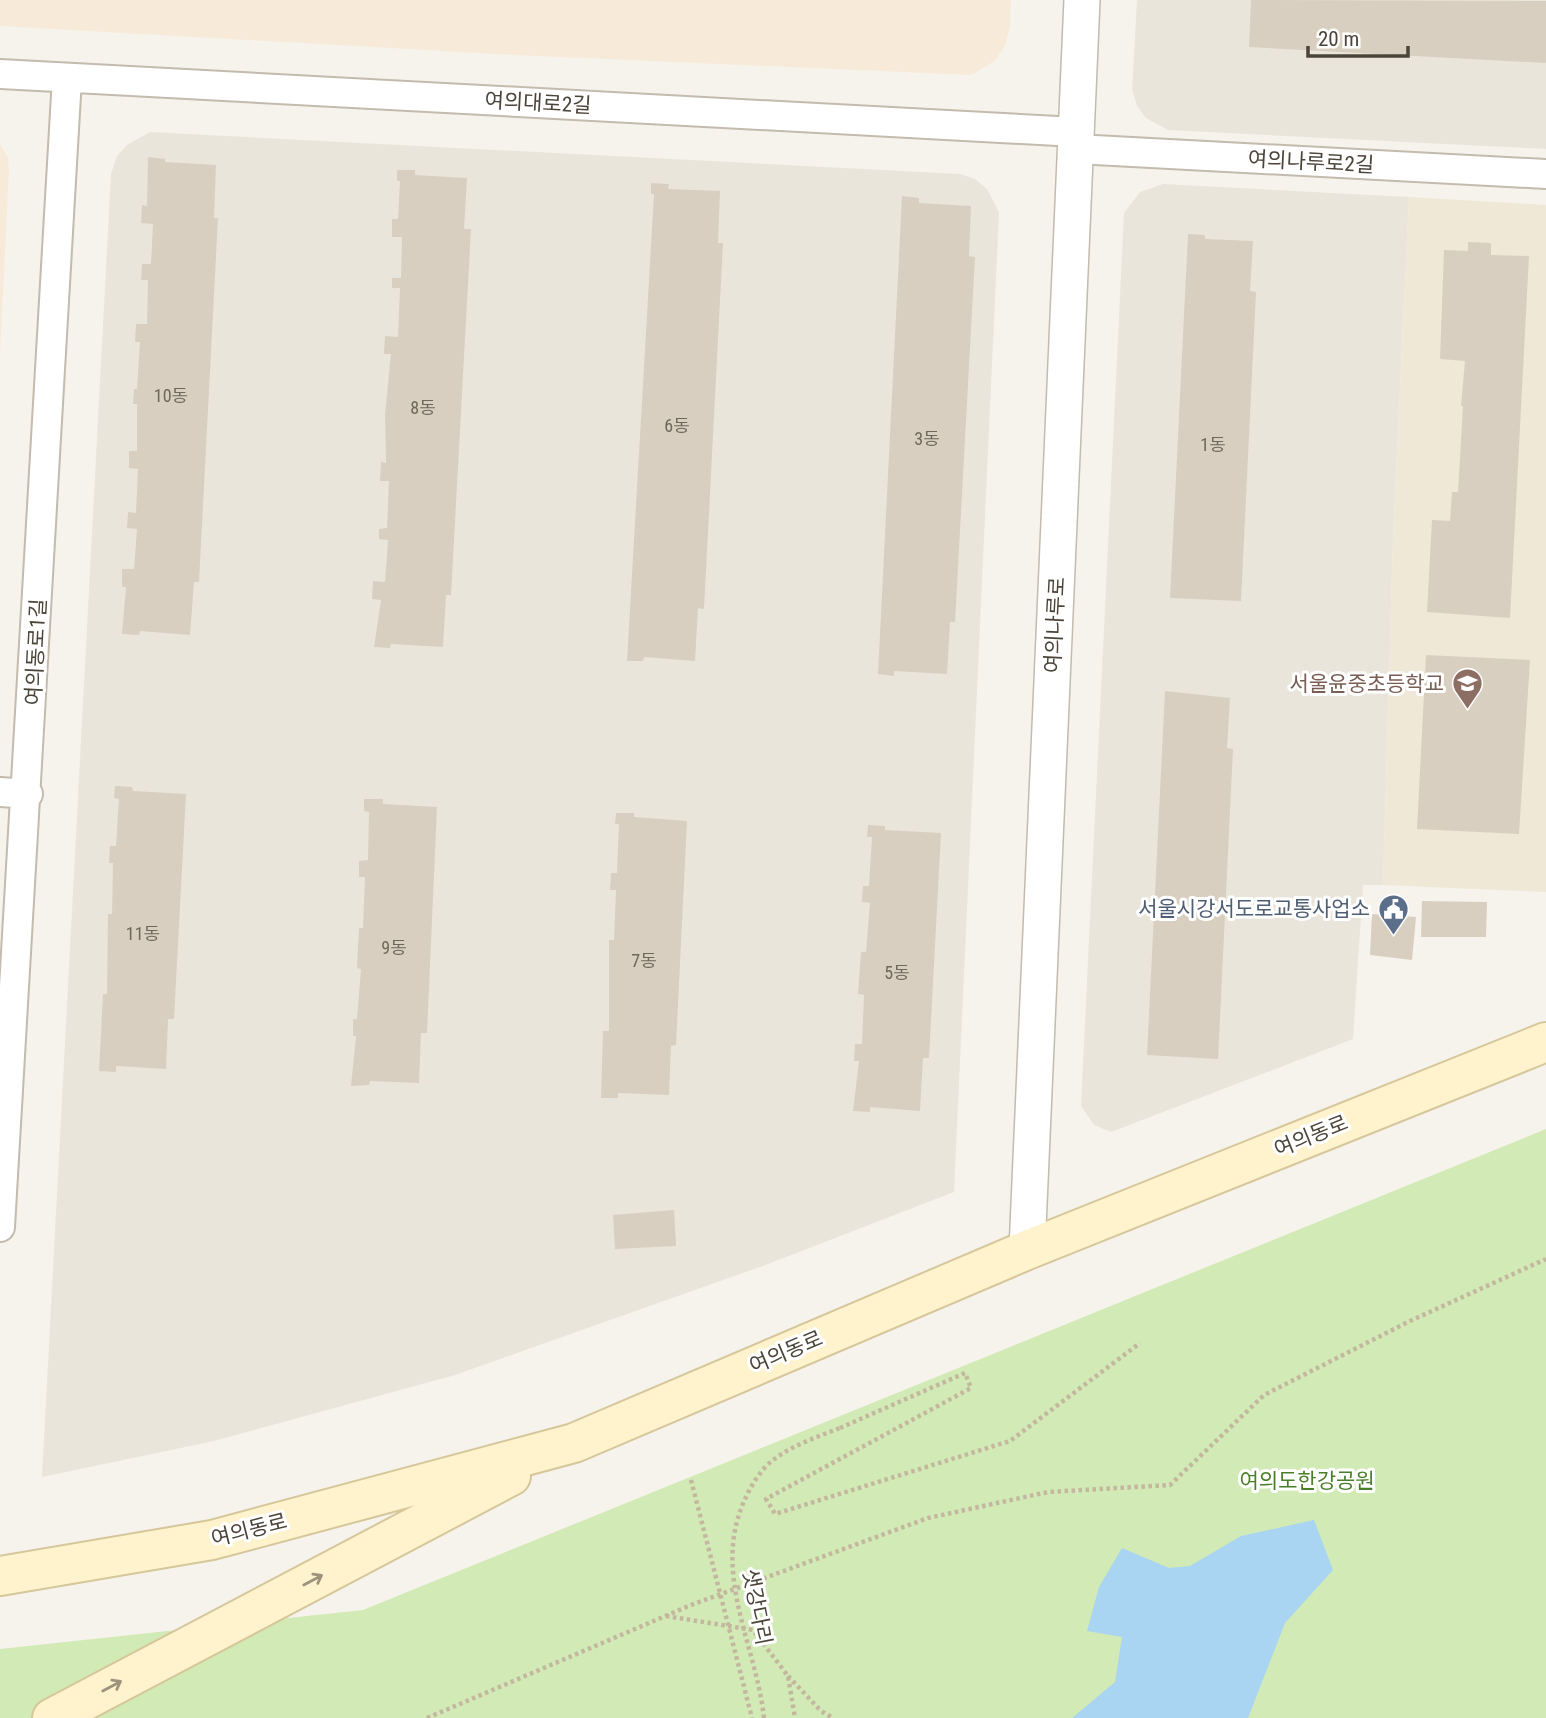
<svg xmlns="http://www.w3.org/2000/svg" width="1546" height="1718" font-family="'Roboto Condensed','Noto Sans KR',sans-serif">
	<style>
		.residential { fill: #eae5da }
		.commercial { fill: #f7ead8 }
		.education { fill: #efe8d6 }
		.green { fill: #d2eab5 }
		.water { fill: #a9d4f2 }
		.building { fill: #d8cfc1 }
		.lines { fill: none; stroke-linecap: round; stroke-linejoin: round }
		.minor-casing { stroke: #c2bbae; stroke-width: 32 }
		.tertiary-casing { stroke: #c2bbae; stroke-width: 38 }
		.secondary-casing { stroke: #d6c79b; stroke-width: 42 }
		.path { stroke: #c4b79f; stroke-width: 4.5; stroke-dasharray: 3.5 3.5; stroke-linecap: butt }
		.minor { stroke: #fff; stroke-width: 28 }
		.tertiary { stroke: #fff; stroke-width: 35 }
		.secondary { stroke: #fff3cd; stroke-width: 38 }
		.path-bridge { stroke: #c4b79f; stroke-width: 4.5; stroke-dasharray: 3.5 3.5; stroke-linecap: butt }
		.oneway { stroke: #9c937c }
		.labels { text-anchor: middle; stroke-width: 6; stroke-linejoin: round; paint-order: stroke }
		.number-label { font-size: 18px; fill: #6e675b }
		.street-label { font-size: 21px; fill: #4b4439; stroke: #fff }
		.education-label { font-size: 21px; fill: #785e54; stroke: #fff; text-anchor: end }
		.service-label { font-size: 21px; fill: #4e5e75; stroke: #fff; text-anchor: end }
		.park-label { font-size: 21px; fill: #4a7f2a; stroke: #fff }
	</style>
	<rect width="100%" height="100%" fill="#f6f3ec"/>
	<path class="residential" d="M1137 0H1546V149L1168 130 1146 118 1137 106 1132 90Z
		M150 132 960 174 975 179 987 189 999 212 954 1192 768 1264 455 1375 214 1441 42 1477 111 174 117 156 127 145Z
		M1163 184 1409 197 1393 538 1383 885H1363L1353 1039 1111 1132 1094 1125 1081 1106 1124 213 1140 192Z"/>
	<path class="commercial" d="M0 0H1011L1010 28 1004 47 995 61 971 75 516 55 0 26Z
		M0 144 8 158 9 169 0 355Z"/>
	<path class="education" d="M1409 197 1546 205V892L1383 885 1393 538Z"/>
	<path class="green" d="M1546 1129V1718H0V1649L363 1610Z"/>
	<path class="water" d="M1314 1520 1333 1570 1285 1623 1248 1718H1072L1115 1682 1122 1637 1087 1631 1099 1587 1122 1548 1169 1568 1190 1566 1241 1536Z"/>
	<path class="building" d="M1251 0 1546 1V63L1249 47Z
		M148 157 165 159V162L216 165 214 218H218L199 582H194L190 635 140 631 139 635 122 634 126 587H122V569H134L137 529 127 528 128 512 136 513 138 469 129 468V451H137V404H133L134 389H137L140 342H135L136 324H147L148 280H141L142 264H151L153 224 141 223 142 205 147 206Z
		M397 170H415V175L467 178 464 229H471L451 595H446L443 647 391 644 390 648 374 647 381 600 372 599 373 581 385 582 388 540 379 539V529L387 528 389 481H380L381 462 386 463 385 414 391 354H384L385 336 398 337 400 288H392V278H401L402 237H392V219H398L400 181H397Z
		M651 183 669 184 668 189 720 191 718 243H723L704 609 698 608 695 661 644 657 643 661H627L654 194H651Z
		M902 196 919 198V203L971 206 969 256 975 257 955 622H950L947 674 894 671V676L878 674Z
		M1188 234 1205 235V239L1253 241 1250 291 1256 292 1241 601 1170 598Z
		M1468 242 1491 243V255L1529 256 1510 618 1427 612 1432 520 1450 521 1452 492H1458L1463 406H1461L1465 361 1440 359 1444 250 1468 251Z
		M1426 655 1530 660 1519 834 1417 829Z
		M1165 691 1230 698 1227 748 1233 749 1218 1059 1147 1055Z
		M115 786 132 787 133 791 186 794 174 1019H168L166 1069 116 1066V1072L99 1071 103 994H107L108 914H112L113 863H109L110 846H116L119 799 114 798Z
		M364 799H383V804L437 807 427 1033H421L419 1083 370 1081 369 1085 351 1086 356 1036H353V1019H357L361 969 357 968 359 928H363L365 877H359V861L368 860 369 812 364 811Z
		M616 813H634V817L687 821 676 1045 671 1046 669 1095 618 1093V1098H601L603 1031H609V940H614L616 890H610L611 873H617L619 824H615Z
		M868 825 885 826V830L941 833 929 1058H923L920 1111 870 1107V1112L853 1111 859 1061H854L855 1044H862L864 995 858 994 861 952H866L870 903 862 902 863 886H869L872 837H867Z
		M1422 901 1487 902 1486 937H1421Z
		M1372 914 1416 917 1412 960 1370 955Z
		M674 1210 676 1246 615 1249 613 1215Z"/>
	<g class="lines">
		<defs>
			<path id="minor" d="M0 74 1076 132
				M1076 149 1546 174
				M0 792 28 794
				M0 1227 67 78"/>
			<path id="tertiary" d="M1027 1250 1082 0"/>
			<path id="secondary" d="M0 1576 212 1540 574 1443 1027 1250 1546 1042
				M52 1718 511 1476"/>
		</defs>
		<use href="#minor" class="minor-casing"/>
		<use href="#tertiary" class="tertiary-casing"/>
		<use href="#secondary" class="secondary-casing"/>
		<path class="path" d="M840 1428 965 1373 971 1388 766 1499 775 1514 1010 1441 1140 1343
			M666 1616 753 1630 788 1676 795 1718
			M788 1676 821 1711 833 1718
			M427 1718 691 1605 928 1518 1048 1492 1170 1485 1264 1395 1410 1321 1546 1259"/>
		<use href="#minor" class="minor"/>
		<use href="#tertiary" class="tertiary"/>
		<use href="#secondary" class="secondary"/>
		<path class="path-bridge" d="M691 1480 752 1718
			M764 1718C756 1644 711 1573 745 1499 751 1486 761 1469 773 1460 793 1445 817 1437 840 1428"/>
	</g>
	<defs><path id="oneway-shaft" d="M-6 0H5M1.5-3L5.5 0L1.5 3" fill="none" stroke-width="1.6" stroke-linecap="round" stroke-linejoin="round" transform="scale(1.75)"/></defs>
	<g class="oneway">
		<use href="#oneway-shaft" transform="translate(313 1580) rotate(-28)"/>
		<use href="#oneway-shaft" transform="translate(112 1686) rotate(-28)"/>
	</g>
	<defs>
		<symbol id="school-pin" viewBox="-11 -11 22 30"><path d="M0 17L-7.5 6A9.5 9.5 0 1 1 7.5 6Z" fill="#8d6e63" stroke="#fff"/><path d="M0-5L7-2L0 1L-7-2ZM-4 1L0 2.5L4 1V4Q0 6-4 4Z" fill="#fff"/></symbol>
		<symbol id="civic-pin" viewBox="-11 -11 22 30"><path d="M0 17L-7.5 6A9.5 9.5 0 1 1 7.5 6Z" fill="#5c6f8a" stroke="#fff"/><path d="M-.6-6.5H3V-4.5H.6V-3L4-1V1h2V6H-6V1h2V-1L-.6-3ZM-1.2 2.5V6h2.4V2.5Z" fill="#fff"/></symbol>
	</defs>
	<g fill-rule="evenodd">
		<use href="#school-pin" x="1450" y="666" width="35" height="47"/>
		<use href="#civic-pin" x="1376" y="892" width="35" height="47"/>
	</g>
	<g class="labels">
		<g class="number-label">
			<text x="171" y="402">10동</text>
			<text x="423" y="414">8동</text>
			<text x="677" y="432">6동</text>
			<text x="927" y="445">3동</text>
			<text x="1213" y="451">1동</text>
			<text x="143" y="940">11동</text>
			<text x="394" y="954">9동</text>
			<text x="644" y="967">7동</text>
			<text x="897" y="979">5동</text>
		</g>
		<g class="street-label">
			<text transform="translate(538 103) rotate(3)" y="7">여의대로2길</text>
			<text transform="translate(1311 162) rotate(3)" y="7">여의나루로2길</text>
			<text transform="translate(1055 625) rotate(-87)" y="7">여의나루로</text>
			<text transform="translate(36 652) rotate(-87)" y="7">여의동로1길</text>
			<text transform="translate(1311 1136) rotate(-22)" y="7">여의동로</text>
			<text transform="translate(786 1352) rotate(-23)" y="7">여의동로</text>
			<text transform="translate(249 1530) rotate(-14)" y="7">여의동로</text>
			<text transform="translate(757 1607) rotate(79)" y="7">샛강다리</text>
		</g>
		<g class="education-label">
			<text x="1444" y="691">서울윤중초등학교</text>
		</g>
		<g class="service-label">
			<text x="1370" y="916">서울시강서도로교통사업소</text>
		</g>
		<g class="park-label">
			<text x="1307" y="1488">여의도한강공원</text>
		</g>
	</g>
	<path d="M1308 46v10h100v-10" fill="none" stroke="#4b4439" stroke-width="3.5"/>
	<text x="1318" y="46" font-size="21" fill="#4b4439" stroke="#ffffff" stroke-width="5" paint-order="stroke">20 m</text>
</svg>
